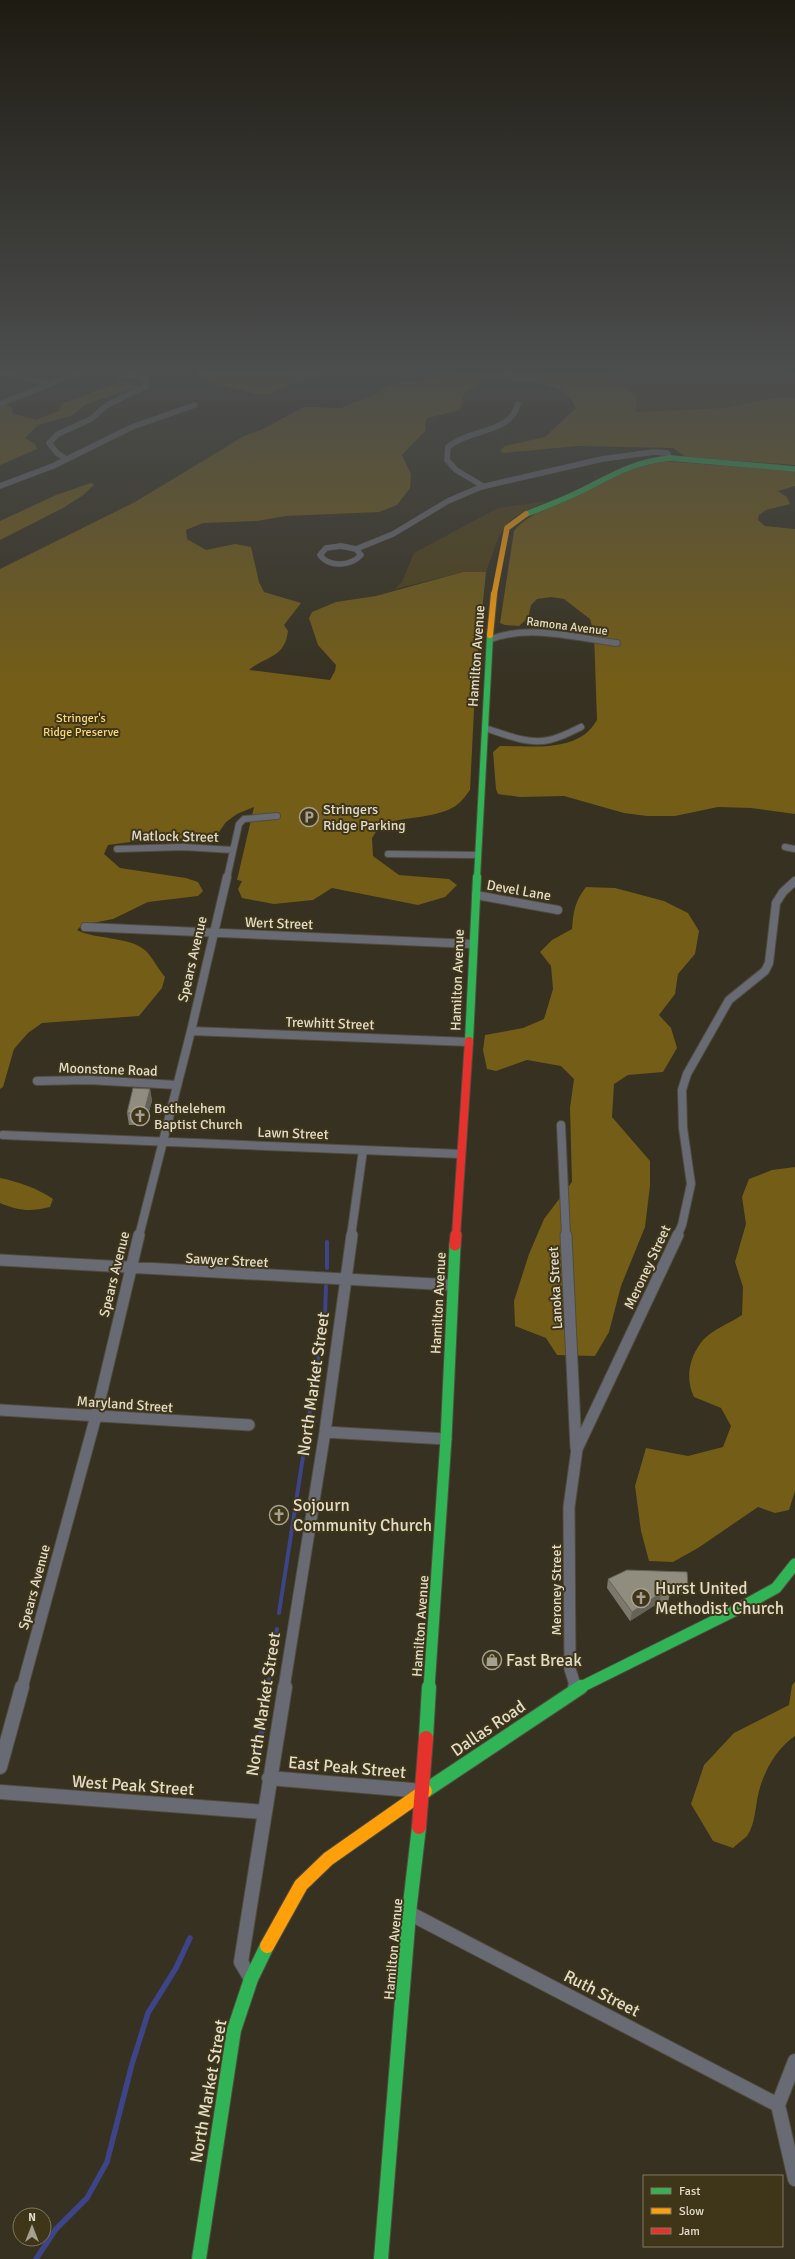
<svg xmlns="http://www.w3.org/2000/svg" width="795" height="2259" font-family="Signika,sans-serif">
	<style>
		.green { fill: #4f4117 }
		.forest { fill: #745d16 }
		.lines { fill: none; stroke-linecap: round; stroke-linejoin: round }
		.stream-far1 { stroke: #3d4487; stroke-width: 4 }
		.stream { stroke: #3d4487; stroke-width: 5.5 }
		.street-far4-casing { stroke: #504c3e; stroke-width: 6 }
		.street-far3-casing { stroke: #504c3e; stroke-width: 8 }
		.street-far2-casing { stroke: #504c3e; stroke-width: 10 }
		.street-far1-casing { stroke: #504c3e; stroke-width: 13 }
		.street-casing { stroke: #504c3e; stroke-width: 16 }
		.fast-far4-casing { stroke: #504c3e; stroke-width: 6 }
		.fast-far3-casing { stroke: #504c3e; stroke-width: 8 }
		.fast-far2-casing { stroke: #504c3e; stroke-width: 10 }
		.fast-far1-casing { stroke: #504c3e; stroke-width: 13 }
		.fast-casing { stroke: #504c3e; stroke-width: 16 }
		.slow-far2-casing { stroke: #504c3e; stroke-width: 6 }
		.slow-far1-casing { stroke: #504c3e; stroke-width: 8 }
		.slow-casing { stroke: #504c3e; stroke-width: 16 }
		.jam-far2-casing { stroke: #504c3e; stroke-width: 10 }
		.jam-far1-casing { stroke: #504c3e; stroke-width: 13 }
		.jam-casing { stroke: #504c3e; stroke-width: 16 }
		.street-far4 { stroke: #696b74; stroke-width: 5.5 }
		.street-far3 { stroke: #696b74; stroke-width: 6 }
		.street-far2 { stroke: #696b74; stroke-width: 8 }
		.street-far1 { stroke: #696b74; stroke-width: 11 }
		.street { stroke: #696b74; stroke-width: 14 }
		.fast-far4 { stroke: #30b455; stroke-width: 5.5 }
		.fast-far3 { stroke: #30b455; stroke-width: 6 }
		.fast-far2 { stroke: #30b455; stroke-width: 8 }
		.fast-far1 { stroke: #30b455; stroke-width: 11 }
		.fast { stroke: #30b455; stroke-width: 14 }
		.slow-far2 { stroke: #ff9f0a; stroke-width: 5.5 }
		.slow-far1 { stroke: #ff9f0a; stroke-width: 6 }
		.slow { stroke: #ff9f0a; stroke-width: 14 }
		.jam-far2 { stroke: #e5322d; stroke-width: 8 }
		.jam-far1 { stroke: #e5322d; stroke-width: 11 }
		.jam { stroke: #e5322d; stroke-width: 14 }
		.wall { fill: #7c786c }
		.shaded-wall { fill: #656258 }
		.building { fill: #908c7e; stroke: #656258 }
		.labels { text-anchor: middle; stroke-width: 4; stroke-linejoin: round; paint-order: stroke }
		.far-street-label { font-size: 12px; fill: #e2dccb; stroke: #3f3518 }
		.far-park-label { font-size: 12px; fill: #fcd878; stroke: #3f3518 }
		.street-label { font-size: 14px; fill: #e2dccb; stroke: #3f3518 }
		.poi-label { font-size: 14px; fill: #e2dccb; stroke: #3f3518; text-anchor: start }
		.near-street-label { font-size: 17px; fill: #e2dccb; stroke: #3f3518 }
		.near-poi-label { font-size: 17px; fill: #e2dccb; stroke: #3f3518; text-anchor: start }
	</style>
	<rect width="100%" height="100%" fill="#363121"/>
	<path class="green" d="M384 370H795V398L780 397 723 408 635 412 611 375 381 373Z
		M548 501C500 520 503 526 486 572H463L395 589 402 582 414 553 498 508Z"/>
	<path class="forest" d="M193 370H326L324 374 280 388 269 394H256L201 380Z
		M459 374 611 375 637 397 636 412 723 408 780 397 795 398V465L686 457 673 448 578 446 503 453 500 450 505 446 545 437 576 408 571 399 559 389 536 382 485 380 465 391 460 410 427 418 425 425 426 430 402 455 411 474 410 488 397 505 379 512 286 516 257 521 203 523 186 530 187 539 206 550 235 544 251 547 259 582 264 592 301 603 284 625 288 631C285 658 266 656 249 670L330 680 335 671 336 665 318 645 309 618 312 612 336 602 376 596 463 572H486L476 670 470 790C466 795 463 800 458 804 442 818 402 817 381 824L372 838 373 856 399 875 449 879 457 885 445 897 418 905 332 888 313 900 274 904 242 898 238 889 242 881 237 880 254 807 237 814 226 822 219 832 208 838 153 839 108 845 104 854 120 868 186 878 198 882 203 891 198 896 148 902 113 919 82 925 77 930C96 940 130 936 146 951 153 958 158 969 165 977L162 988 139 1016 42 1023 28 1033 14 1049 3 1087 0 1089V569L135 502 244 436 261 430 304 407 341 408 379 392 387 385Z
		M120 382 137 385 135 388 86 404 73 415 38 425 25 438 35 444 37 449 0 465V402L13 408 12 413 36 420 59 411 61 404Z
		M663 461 795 471V486L778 491 787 497 790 504 766 510 759 515 758 520 765 526 795 529V814L751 808 718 807 675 816H647L624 813 564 796 520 797 498 794 496 789 493 752 500 746C532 746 579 753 597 720L594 634 590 619 564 599 551 597 537 599 531 605 528 618 519 626 505 625 500 623 514 531C530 512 554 506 575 497 604 483 631 465 663 461Z
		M91 483 94 485 82 496 63 508 0 540V521L56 495Z
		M586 887 615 888 664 901 688 913 699 931 695 954 678 974 675 994 659 1015 671 1028 677 1048 663 1072 628 1075 614 1084 612 1117 650 1161V1186L645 1227 621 1286 609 1332 595 1356 557 1355 546 1338 515 1326 514 1301 529 1254 544 1219 572 1182 570 1108 574 1079 561 1066 527 1060 496 1071 487 1069 483 1050 485 1035 523 1028 544 1019 553 989 551 966 540 952 552 940 572 929C573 912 575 901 586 887Z
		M795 1167V1491L789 1510 775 1513 758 1507 698 1548 673 1562 649 1561 641 1531 635 1486 646 1448 688 1456 723 1447 731 1426 721 1408 694 1397C685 1378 689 1357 703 1340 712 1330 730 1323 742 1315L743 1287 735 1262 746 1224 742 1197 749 1179 772 1170Z
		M0 1178C19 1182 37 1188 53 1199L50 1207C30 1212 19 1211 0 1203Z
		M795 1682V1736C777 1748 764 1771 759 1791 755 1806 756 1823 747 1836 743 1840 737 1844 733 1848L713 1841 691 1804 704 1765 734 1733 789 1705 792 1685Z"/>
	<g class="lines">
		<path class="stream-far1" d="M327 1242V1268
			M306 1436 325 1316 326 1286
			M279 1613 304 1450
			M272 1661 277 1629
			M268 1688 269 1679"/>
		<path class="stream" d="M257 1763 268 1687
			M36 2259 56 2229 87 2198 107 2162 132 2064 148 2013 176 1968 190 1938"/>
		<defs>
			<path id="street-far4" d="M0 372 51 385
				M0 404 86 370
				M66 459 57 453 49 443 58 434 91 419 107 405 146 386V379L116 370
				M0 486 53 466 132 427 195 405
				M483 486 456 470 447 460 448 447C471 428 510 434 518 404
				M341 546 356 549 361 555C351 566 329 568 320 555L326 548Z
				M356 549 393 534 448 501 481 487 602 459 654 452 667 453 670 458"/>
			<path id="street-far3" d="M491 639C531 624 576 638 617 643
				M485 728C504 734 528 745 549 740 560 738 571 732 581 727
				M785 847 795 849
				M117 849 183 847 233 850
				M388 854 478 855
				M227 878 239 824 244 819 277 816"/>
			<path id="street-far2" d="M476 895 558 910
				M85 927 472 944
				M191 1031 469 1042
				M37 1081 89 1080 177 1085
				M561 1125 566 1236
				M3 1135 461 1154
				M139 1236 191 1031 227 877
				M351 1236 363 1150
				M677 1236 682 1225 691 1184 683 1128 682 1090 687 1074 729 1000 765 971 769 963 776 903 783 892 795 881"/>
			<path id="street-far1" d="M566 1235 576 1448
				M0 1260 452 1285
				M0 1410 249 1425
				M325 1432 446 1439
				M22 1688 96 1416 139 1235
				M284 1688 325 1432 352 1235
				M576 1688 570 1669 569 1507 577 1449 678 1235"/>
			<path id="street" d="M575 1687 576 1689
				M0 1767 22 1687
				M269 1778 423 1791
				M0 1792 264 1812
				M409 1913 778 2105
				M251 1979 241 1962 285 1687
				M795 2061 778 2105 795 2179"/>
			<path id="fast-far4" d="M526 514C544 507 563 500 581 491 613 475 633 462 670 458L795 469"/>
			<path id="fast-far3" d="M477 878 490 635"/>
			<path id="fast-far2" d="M469 1041 477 877"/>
			<path id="fast-far1" d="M429 1688 446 1439 455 1245
				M579 1688 738 1609 776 1588 795 1564"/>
			<path id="fast" d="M426 1738 429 1687
				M425 1791 581 1687
				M199 2259 234 2030 251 1979 267 1946
				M381 2259 409 1913 419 1827"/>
			<path id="slow-far2" d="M494 595 507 528 526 514"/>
			<path id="slow-far1" d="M490 635 494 594"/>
			<path id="slow" d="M267 1946 301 1885 328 1859 425 1791"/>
			<path id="jam-far2" d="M456 1236 469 1041"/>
			<path id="jam-far1" d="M455 1245 456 1235"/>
			<path id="jam" d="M419 1827 426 1738"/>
		</defs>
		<use href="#street-far4" class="street-far4-casing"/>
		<use href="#street-far3" class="street-far3-casing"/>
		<use href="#street-far2" class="street-far2-casing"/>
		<use href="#street-far1" class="street-far1-casing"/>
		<use href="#street" class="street-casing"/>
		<use href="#fast-far4" class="fast-far4-casing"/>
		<use href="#fast-far3" class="fast-far3-casing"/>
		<use href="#fast-far2" class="fast-far2-casing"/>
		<use href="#fast-far1" class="fast-far1-casing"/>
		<use href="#fast" class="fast-casing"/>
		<use href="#slow-far2" class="slow-far2-casing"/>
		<use href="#slow-far1" class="slow-far1-casing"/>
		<use href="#slow" class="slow-casing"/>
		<use href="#jam-far2" class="jam-far2-casing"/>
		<use href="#jam-far1" class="jam-far1-casing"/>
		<use href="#jam" class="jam-casing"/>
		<use href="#street-far4" class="street-far4"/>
		<use href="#street-far3" class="street-far3"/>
		<use href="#street-far2" class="street-far2"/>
		<use href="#street-far1" class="street-far1"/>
		<use href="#street" class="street"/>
		<use href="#fast-far4" class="fast-far4"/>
		<use href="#fast-far3" class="fast-far3"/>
		<use href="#fast-far2" class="fast-far2"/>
		<use href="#fast-far1" class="fast-far1"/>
		<use href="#fast" class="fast"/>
		<use href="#slow-far2" class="slow-far2"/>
		<use href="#slow-far1" class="slow-far1"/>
		<use href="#slow" class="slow"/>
		<use href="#jam-far2" class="jam-far2"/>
		<use href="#jam-far1" class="jam-far1"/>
		<use href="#jam" class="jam"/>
	</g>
	<path class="wall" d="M150 1089 152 1101 145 1125H129L127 1113Z
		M608 1579 688 1586 686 1595 670 1594 668 1602H660L630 1621 607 1588Z"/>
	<path class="shaded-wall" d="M150 1089 152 1101 145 1125 144 1113Z
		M661 1593 660 1602 630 1621 632 1612Z"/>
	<path class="building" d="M133 1088 150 1089 144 1113H127Z
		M627 1570 687 1572 688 1586 669 1585 670 1594 661 1593 632 1612 608 1579Z"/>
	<linearGradient id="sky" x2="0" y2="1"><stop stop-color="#1e1b12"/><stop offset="0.54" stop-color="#4c4e4e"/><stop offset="1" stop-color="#4c4e4e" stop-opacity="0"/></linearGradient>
	<rect width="795" height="687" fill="url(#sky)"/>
	<defs>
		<symbol id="parking-ring" viewBox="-11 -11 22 22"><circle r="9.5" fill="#3f3518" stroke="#a6a090" stroke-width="1.5"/><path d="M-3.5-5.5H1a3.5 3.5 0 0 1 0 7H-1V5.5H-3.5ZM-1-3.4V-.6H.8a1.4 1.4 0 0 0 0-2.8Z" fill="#a6a090"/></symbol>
		<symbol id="church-ring" viewBox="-11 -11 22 22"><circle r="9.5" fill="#3f3518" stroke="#a6a090" stroke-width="1.5"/><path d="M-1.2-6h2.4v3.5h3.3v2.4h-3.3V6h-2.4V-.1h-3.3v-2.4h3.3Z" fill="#a6a090"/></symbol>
		<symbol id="shop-ring" viewBox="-11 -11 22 22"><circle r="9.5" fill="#3f3518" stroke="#a6a090" stroke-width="1.5"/><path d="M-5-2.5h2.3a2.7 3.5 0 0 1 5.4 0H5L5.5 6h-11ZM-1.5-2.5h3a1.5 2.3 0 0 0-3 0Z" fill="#a6a090"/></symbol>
	</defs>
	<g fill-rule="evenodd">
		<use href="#parking-ring" x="298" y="806" width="22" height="22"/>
		<use href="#church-ring" x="129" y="1105" width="22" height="22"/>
		<use href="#church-ring" x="268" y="1504" width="22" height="22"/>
		<use href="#church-ring" x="630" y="1587" width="22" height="22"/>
		<use href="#shop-ring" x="481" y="1649" width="22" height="22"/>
	</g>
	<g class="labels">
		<g class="far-street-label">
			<text transform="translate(567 626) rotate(7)" y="4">Ramona Avenue</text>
		</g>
		<g class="far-park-label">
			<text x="81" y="722">Stringer's<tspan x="81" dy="14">Ridge Preserve</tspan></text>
		</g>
		<g class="street-label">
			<text transform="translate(476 656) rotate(-86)" y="5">Hamilton Avenue</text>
			<text transform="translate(175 836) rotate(1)" y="5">Matlock Street</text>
			<text transform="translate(519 890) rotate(10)" y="5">Devel Lane</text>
			<text transform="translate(279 923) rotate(2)" y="5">Wert Street</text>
			<text transform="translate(192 959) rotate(-77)" y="5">Spears Avenue</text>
			<text transform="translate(457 980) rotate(-88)" y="5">Hamilton Avenue</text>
			<text transform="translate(330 1023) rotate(2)" y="5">Trewhitt Street</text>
			<text transform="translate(108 1069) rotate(2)" y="5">Moonstone Road</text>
			<text transform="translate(293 1133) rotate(2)" y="5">Lawn Street</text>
			<text transform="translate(227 1260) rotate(3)" y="5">Sawyer Street</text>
			<text transform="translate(647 1267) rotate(-65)" y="5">Meroney Street</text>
			<text transform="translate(114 1274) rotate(-76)" y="5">Spears Avenue</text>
			<text transform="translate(555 1288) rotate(-93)" y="5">Lanoka Street</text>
			<text transform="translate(438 1303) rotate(-87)" y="5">Hamilton Avenue</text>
			<text transform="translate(125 1404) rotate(4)" y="5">Maryland Street</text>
			<text transform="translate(34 1587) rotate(-75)" y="5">Spears Avenue</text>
			<text transform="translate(556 1590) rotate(-90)" y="5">Meroney Street</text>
			<text transform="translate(420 1626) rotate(-86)" y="5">Hamilton Avenue</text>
			<text transform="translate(393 1949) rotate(-85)" y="5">Hamilton Avenue</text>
		</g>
		<g class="poi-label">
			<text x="323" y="814">Stringers<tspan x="323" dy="16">Ridge Parking</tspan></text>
			<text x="154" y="1113">Bethelehem<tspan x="154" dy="16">Baptist Church</tspan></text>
		</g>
		<g class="near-street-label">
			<text transform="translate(313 1384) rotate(-82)" y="6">North Market Street</text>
			<text transform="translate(263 1704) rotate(-81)" y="6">North Market Street</text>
			<text transform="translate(488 1728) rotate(-34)" y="6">Dallas Road</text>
			<text transform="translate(347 1767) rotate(5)" y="6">East Peak Street</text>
			<text transform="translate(133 1785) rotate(4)" y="6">West Peak Street</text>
			<text transform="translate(602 1993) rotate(27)" y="6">Ruth Street</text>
			<text transform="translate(208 2091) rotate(-80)" y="6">North Market Street</text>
		</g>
		<g class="near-poi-label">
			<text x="293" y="1511">Sojourn<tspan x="293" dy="20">Community Church</tspan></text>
			<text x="655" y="1594">Hurst United<tspan x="655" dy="20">Methodist Church</tspan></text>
			<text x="506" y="1666">Fast Break</text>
		</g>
	</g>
	<rect x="643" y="2175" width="140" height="72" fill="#3f3518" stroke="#807860"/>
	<rect x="651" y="2188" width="20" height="6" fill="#30b455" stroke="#807860"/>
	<text x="679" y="2195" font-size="12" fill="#e2dccb">Fast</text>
	<rect x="651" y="2208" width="20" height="6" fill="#ff9f0a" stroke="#807860"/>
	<text x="679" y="2215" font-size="12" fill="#e2dccb">Slow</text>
	<rect x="651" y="2228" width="20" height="6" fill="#e5322d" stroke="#807860"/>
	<text x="679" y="2235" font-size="12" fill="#e2dccb">Jam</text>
	<g transform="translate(32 2227)"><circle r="19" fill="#3f3518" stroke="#807860"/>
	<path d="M0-3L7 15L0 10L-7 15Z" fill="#a6a090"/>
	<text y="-6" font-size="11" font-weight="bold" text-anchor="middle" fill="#e2dccb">N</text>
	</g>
</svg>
